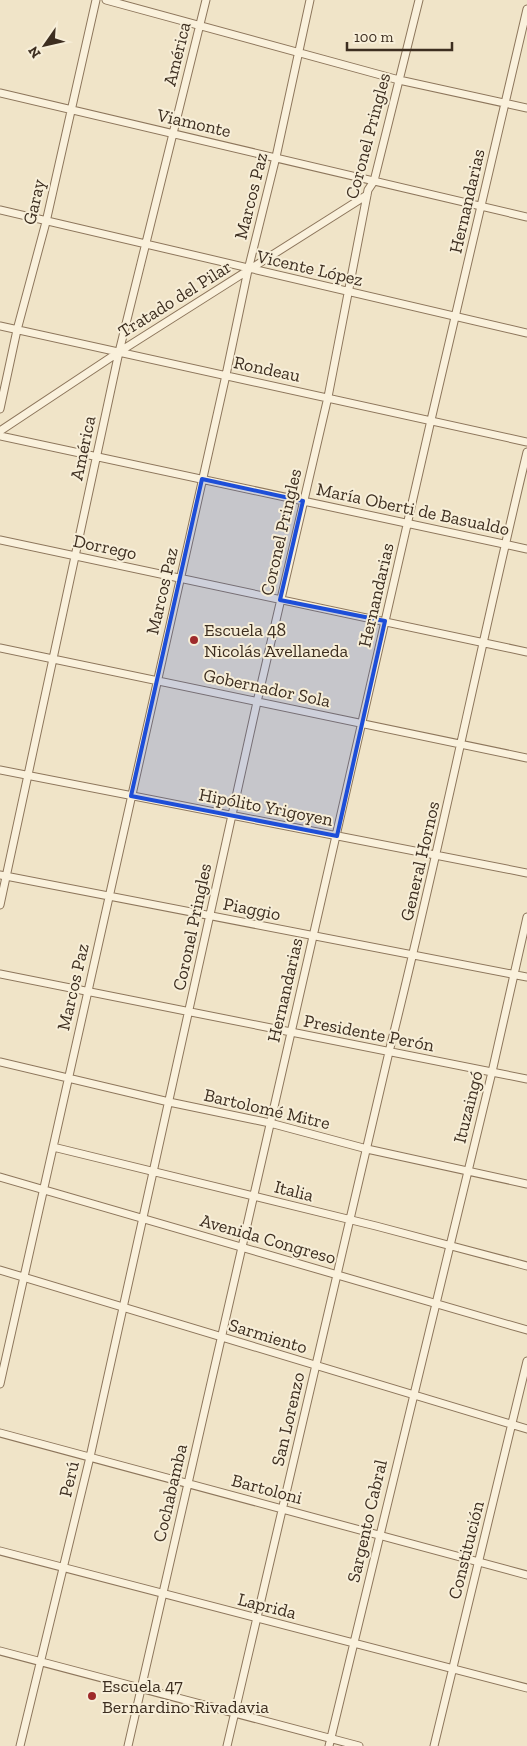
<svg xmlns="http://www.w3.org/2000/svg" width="527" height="1746" font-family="'Zilla Slab',serif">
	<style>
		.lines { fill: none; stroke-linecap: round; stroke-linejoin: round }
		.minor-casing { stroke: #8d765c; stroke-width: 9 }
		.minor { stroke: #faf1dc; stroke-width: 7 }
		.marked { fill: #1d4ed8; fill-opacity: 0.2; stroke: #1d4ed8; stroke-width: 4; stroke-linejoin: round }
		.poi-dot { fill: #9e2a2b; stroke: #f7eed8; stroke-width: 2 }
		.labels { text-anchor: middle; stroke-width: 4; stroke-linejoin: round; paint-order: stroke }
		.street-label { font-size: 18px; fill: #3d2e20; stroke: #f7eed8 }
		.poi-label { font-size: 18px; fill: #3d2e20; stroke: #f7eed8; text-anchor: start }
	</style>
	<rect width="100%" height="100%" fill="#f0e4c8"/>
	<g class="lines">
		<defs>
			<path id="minor" d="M106 0 399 80 527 108
				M0 93 527 217
				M0 210 527 333
				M0 326 527 442
				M0 409 17 330 46 222 96 0
				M0 431 119 352 367 195
				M0 436 527 549
				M0 540 527 652
				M0 648 527 758
				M0 770 527 873
				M0 875 527 977
				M0 905 119 352 206 0
				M0 974 527 1079
				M0 1062 169 1102 270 1123 367 1149 527 1184
				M53 1147 376 1226 527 1266
				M0 1177 527 1330
				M0 1270 527 1429
				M0 1384 226 375 248 270 276 157 310 0
				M0 1433 527 1575
				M0 1551 527 1688
				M0 1651 359 1746
				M20 1746 90 1457 257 702 328 397 368 190 374 181 419 0
				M128 1746 431 420 527 9
				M227 1746 389 1052C439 853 479 652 527 452
				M329 1746 492 1072 527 917
				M434 1746 527 1361"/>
		</defs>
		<use href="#minor" class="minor-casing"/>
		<use href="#minor" class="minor"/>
	</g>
	<path class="marked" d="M202 479 303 501 280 600 385 621 337 836 131 796Z"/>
	<g class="poi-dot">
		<circle cx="194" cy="640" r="5"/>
		<circle cx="92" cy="1696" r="5"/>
	</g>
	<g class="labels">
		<g class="street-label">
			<text transform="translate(177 54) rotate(-76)" y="6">América</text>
			<text transform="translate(194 123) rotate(13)" y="6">Viamonte</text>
			<text transform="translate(368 136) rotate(-75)" y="6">Coronel Pringles</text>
			<text transform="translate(251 196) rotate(-76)" y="6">Marcos Paz</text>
			<text transform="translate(467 201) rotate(-77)" y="6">Hernandarias</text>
			<text transform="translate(34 202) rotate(-77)" y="6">Garay</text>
			<text transform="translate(310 268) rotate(13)" y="6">Vicente López</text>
			<text transform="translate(175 299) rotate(-32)" y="6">Tratado del Pilar</text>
			<text transform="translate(267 369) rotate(12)" y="6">Rondeau</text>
			<text transform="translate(83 448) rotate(-78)" y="6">América</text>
			<text transform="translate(413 509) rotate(12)" y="6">María Oberti de Basualdo</text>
			<text transform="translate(281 532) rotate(-77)" y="6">Coronel Pringles</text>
			<text transform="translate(105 547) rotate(12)" y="6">Dorrego</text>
			<text transform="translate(162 591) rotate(-77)" y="6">Marcos Paz</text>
			<text transform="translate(376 595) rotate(-77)" y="6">Hernandarias</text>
			<text transform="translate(267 688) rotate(12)" y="6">Gobernador Sola</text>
			<text transform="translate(266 807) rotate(11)" y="6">Hipólito Yrigoyen</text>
			<text transform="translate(420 861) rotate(-77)" y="6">General Hornos</text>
			<text transform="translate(252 909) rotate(11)" y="6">Piaggio</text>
			<text transform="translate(192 927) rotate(-78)" y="6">Coronel Pringles</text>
			<text transform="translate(73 987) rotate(-77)" y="6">Marcos Paz</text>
			<text transform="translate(285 990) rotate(-77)" y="6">Hernandarias</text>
			<text transform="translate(369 1033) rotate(11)" y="6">Presidente Perón</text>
			<text transform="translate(468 1107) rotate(-76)" y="6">Ituzaingó</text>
			<text transform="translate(267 1109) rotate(13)" y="6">Bartolomé Mitre</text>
			<text transform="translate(294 1191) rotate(14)" y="6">Italia</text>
			<text transform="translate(268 1239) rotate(16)" y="6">Avenida Congreso</text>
			<text transform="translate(268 1336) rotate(17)" y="6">Sarmiento</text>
			<text transform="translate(288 1419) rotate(-77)" y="6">San Lorenzo</text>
			<text transform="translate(69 1479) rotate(-77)" y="6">Perú</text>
			<text transform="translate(267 1489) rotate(15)" y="6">Bartoloni</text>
			<text transform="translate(170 1493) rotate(-77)" y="6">Cochabamba</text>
			<text transform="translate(367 1521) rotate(-77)" y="6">Sargento Cabral</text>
			<text transform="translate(466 1550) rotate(-76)" y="6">Constitución</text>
			<text transform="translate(267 1606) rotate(14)" y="6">Laprida</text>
		</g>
		<g class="poi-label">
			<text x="204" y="636">Escuela 48<tspan x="204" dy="21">Nicolás Avellaneda</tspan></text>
			<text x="102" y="1692">Escuela 47<tspan x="102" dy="21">Bernardino Rivadavia</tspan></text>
		</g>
	</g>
	<g transform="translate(45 45) rotate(236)" stroke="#f7eed8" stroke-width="4" paint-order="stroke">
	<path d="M0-4L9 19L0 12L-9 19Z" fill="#3d2e20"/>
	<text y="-8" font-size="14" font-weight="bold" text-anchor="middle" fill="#3d2e20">N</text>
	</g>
	<path d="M347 42v8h105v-8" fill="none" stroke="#3d2e20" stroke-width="2.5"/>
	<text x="354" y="42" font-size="15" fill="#3d2e20" stroke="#f7eed8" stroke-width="4" paint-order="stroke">100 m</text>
</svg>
